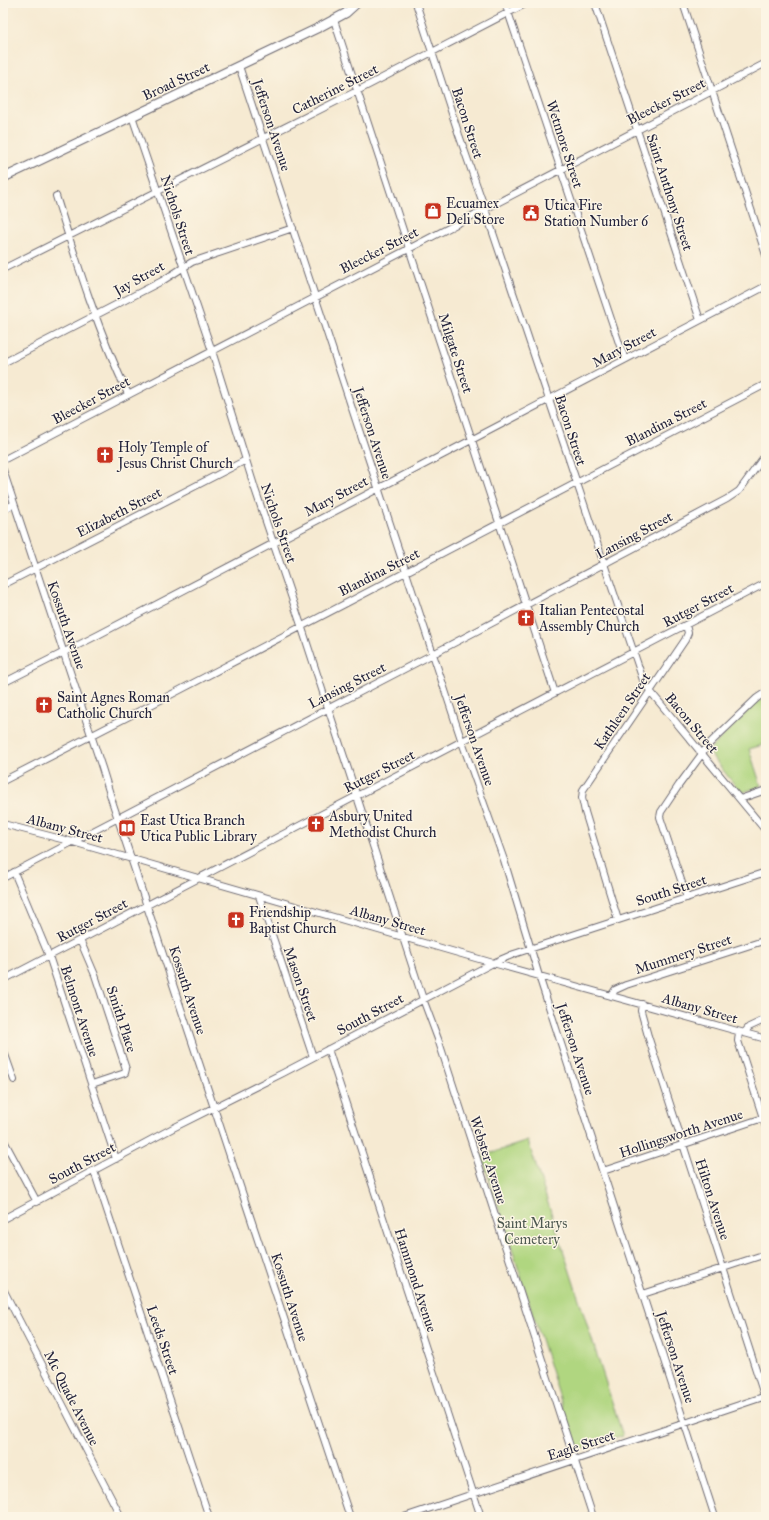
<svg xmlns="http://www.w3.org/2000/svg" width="769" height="1520" font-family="'IM FELL Great Primer',serif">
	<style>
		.green { fill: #b0d680; stroke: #697c5e }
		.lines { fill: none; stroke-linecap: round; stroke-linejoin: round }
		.minor-casing { stroke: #6c6870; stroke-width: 8 }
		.major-casing { stroke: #6c6870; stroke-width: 10 }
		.minor { stroke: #fff; stroke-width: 6 }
		.major { stroke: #fff; stroke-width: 8 }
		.labels { text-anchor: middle; stroke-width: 3; stroke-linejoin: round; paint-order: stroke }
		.street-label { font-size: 14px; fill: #22223b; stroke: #fcf5e5 }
		.poi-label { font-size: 14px; fill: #22223b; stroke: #fcf5e5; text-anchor: start }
		.park-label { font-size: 14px; fill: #4d5850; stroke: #fcf5e5 }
	</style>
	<rect width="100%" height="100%" fill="#fcf5e5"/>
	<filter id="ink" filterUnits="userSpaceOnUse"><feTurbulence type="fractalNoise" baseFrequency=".025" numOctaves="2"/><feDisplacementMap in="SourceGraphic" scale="8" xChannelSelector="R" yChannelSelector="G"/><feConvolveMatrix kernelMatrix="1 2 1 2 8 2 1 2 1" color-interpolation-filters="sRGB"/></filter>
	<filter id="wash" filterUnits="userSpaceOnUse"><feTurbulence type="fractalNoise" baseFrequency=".012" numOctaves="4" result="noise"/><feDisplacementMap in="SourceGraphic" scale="16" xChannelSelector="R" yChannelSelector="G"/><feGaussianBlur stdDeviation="0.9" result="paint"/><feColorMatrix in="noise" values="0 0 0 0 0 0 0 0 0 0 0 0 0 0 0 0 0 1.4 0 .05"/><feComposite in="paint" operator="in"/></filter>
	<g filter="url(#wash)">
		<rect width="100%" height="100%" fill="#f6ead2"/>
		<path class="green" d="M766 697V744L749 749 761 786 741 793 708 751 756 703Z
			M528 1141 623 1436 577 1451 482 1156Z"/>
	</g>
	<g filter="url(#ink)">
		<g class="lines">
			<defs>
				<path id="minor" d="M416 3 459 135 485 209 643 680 650 691 766 831
					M505 3 622 352 626 359
					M595 3 700 320
					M683 3 766 255
					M334 20 555 693
					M239 66 462 742 504 860 539 976 715 1517
					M132 116 212 351 255 489 301 625 423 999 438 1039 593 1517
					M56 196C77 263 98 331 128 394
					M3 269 357 91 527 3
					M3 363 162 281 192 262 293 228
					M3 460 766 63
					M3 470 102 768 113 804 350 1517
					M3 510 14 504
					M3 585 246 460
					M3 683 98 635 766 286
					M3 781 178 691 766 384
					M740 799 766 790
					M3 824 73 842 493 963 766 1039
					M14 872 49 956 116 1159
					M3 878 433 654 727 499 739 491 766 454
					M259 896 313 1057
					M687 898 660 817 661 812 679 785 710 743 757 698 766 692
					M618 920 585 812 582 798 583 790 685 640 688 633 686 625
					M80 940 95 975 126 1069 125 1073 92 1084
					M3 980 766 583
					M611 996 615 990 626 985 766 940
					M642 1004 641 1011 648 1036 766 1401
					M739 1032 738 1041 766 1127
					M744 1033 749 1027 766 1019
					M3 1049 14 1080
					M328 1049 481 1517
					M3 1139 37 1202
					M94 1171 209 1517
					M603 1171 766 1117
					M3 1219 173 1128 283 1073 493 963 514 954 766 872
					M3 1289 121 1517
					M643 1294 766 1254
					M404 1517 766 1396"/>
				<path id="major" d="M3 178 318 28 346 13 357 3"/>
			</defs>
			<use href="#minor" class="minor-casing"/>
			<use href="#major" class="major-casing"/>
			<use href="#minor" class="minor"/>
			<use href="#major" class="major"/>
		</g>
	</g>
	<defs>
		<symbol id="shop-square" viewBox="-11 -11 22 22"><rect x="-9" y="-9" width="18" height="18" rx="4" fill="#c8321e" stroke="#fcf5e5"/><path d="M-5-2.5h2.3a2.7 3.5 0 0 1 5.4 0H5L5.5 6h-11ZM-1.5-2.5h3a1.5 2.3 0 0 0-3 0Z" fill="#fff"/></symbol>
		<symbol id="civic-square" viewBox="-11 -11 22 22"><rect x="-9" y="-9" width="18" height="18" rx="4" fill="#c8321e" stroke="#fcf5e5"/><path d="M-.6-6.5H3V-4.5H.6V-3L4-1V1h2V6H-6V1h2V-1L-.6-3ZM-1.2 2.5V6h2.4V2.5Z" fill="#fff"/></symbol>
		<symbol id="church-square" viewBox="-11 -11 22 22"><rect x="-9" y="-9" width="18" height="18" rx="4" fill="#c8321e" stroke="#fcf5e5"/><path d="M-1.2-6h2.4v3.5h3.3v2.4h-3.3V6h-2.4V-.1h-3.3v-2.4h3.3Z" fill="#fff"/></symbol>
		<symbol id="library-square" viewBox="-11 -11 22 22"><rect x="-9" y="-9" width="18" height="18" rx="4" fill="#c8321e" stroke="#fcf5e5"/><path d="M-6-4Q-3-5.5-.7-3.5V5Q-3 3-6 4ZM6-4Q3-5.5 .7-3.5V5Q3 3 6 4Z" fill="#fff"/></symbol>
	</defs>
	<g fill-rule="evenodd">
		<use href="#shop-square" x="423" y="201" width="20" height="20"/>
		<use href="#civic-square" x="521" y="203" width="20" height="20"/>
		<use href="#church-square" x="95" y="445" width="20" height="20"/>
		<use href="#church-square" x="516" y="608" width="20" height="20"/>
		<use href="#church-square" x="34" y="695" width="20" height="20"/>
		<use href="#church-square" x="306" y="814" width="20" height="20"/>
		<use href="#library-square" x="117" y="818" width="20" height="20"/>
		<use href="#church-square" x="226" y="910" width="20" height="20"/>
	</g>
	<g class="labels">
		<g class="street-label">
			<text transform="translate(176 81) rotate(-25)" y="5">Broad Street</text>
			<text transform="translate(335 89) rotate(-27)" y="5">Catherine Street</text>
			<text transform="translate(666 101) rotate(-27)" y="5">Bleecker Street</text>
			<text transform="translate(468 123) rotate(72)" y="5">Bacon Street</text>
			<text transform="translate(272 125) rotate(72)" y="5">Jefferson Avenue</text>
			<text transform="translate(565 144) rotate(72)" y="5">Wetmore Street</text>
			<text transform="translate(670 192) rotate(72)" y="5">Saint Anthony Street</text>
			<text transform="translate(178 215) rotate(72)" y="5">Nichols Street</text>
			<text transform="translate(379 250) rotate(-27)" y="5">Bleecker Street</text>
			<text transform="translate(139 278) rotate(-29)" y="5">Jay Street</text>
			<text transform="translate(624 347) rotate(-28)" y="5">Mary Street</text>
			<text transform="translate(456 353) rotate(72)" y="5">Milgate Street</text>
			<text transform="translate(91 400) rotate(-28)" y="5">Bleecker Street</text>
			<text transform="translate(666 422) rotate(-27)" y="5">Blandina Street</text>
			<text transform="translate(571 430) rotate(72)" y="5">Bacon Street</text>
			<text transform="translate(373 433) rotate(72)" y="5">Jefferson Avenue</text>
			<text transform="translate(336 496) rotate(-28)" y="5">Mary Street</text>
			<text transform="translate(119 512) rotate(-27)" y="5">Elizabeth Street</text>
			<text transform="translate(279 523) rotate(71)" y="5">Nichols Street</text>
			<text transform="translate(634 535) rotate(-28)" y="5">Lansing Street</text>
			<text transform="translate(379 572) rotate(-27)" y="5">Blandina Street</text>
			<text transform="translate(698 605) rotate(-28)" y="5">Rutger Street</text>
			<text transform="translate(67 625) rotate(71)" y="5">Kossuth Avenue</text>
			<text transform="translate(347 685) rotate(-27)" y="5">Lansing Street</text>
			<text transform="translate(622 711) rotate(-56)" y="5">Kathleen Street</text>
			<text transform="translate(692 723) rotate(50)" y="5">Bacon Street</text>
			<text transform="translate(475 740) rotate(71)" y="5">Jefferson Avenue</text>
			<text transform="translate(379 771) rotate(-27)" y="5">Rutger Street</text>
			<text transform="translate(65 828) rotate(15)" y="5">Albany Street</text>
			<text transform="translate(671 890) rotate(-18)" y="5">South Street</text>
			<text transform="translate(92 920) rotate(-28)" y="5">Rutger Street</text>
			<text transform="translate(388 920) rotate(16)" y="5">Albany Street</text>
			<text transform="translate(683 954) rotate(-18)" y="5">Mummery Street</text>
			<text transform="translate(301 984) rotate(71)" y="5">Mason Street</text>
			<text transform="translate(188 990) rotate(72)" y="5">Kossuth Avenue</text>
			<text transform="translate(700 1008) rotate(16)" y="5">Albany Street</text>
			<text transform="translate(80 1011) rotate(72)" y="5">Belmont Avenue</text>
			<text transform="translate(370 1014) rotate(-28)" y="5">South Street</text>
			<text transform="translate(122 1019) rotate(72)" y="5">Smith Place</text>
			<text transform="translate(576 1049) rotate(72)" y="5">Jefferson Avenue</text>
			<text transform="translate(681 1133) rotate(-18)" y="5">Hollingsworth Avenue</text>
			<text transform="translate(489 1160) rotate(72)" y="5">Webster Avenue</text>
			<text transform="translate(82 1163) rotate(-28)" y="5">South Street</text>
			<text transform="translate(713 1199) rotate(72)" y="5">Hilton Avenue</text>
			<text transform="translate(416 1280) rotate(72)" y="5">Hammond Avenue</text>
			<text transform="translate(290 1297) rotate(72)" y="5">Kossuth Avenue</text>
			<text transform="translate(163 1340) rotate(71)" y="5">Leeds Street</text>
			<text transform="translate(676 1357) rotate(72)" y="5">Jefferson Avenue</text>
			<text transform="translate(72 1398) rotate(63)" y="5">Mc Quade Avenue</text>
			<text transform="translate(581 1445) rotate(-18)" y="5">Eagle Street</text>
		</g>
		<g class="poi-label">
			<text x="446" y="208">Ecuamex<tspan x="446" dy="16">Deli Store</tspan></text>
			<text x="544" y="210">Utica Fire<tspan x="544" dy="16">Station Number 6</tspan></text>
			<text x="118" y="452">Holy Temple of<tspan x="118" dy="16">Jesus Christ Church</tspan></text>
			<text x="539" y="615">Italian Pentecostal<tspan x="539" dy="16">Assembly Church</tspan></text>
			<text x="57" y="702">Saint Agnes Roman<tspan x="57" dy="16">Catholic Church</tspan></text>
			<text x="329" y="821">Asbury United<tspan x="329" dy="16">Methodist Church</tspan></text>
			<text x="140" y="825">East Utica Branch<tspan x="140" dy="16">Utica Public Library</tspan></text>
			<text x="249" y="917">Friendship<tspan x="249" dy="16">Baptist Church</tspan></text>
		</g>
		<g class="park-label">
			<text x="532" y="1228">Saint Marys<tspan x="532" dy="16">Cemetery</tspan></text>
		</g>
	</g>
	<rect width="769" height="1520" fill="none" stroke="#fcf5e5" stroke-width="16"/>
</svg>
